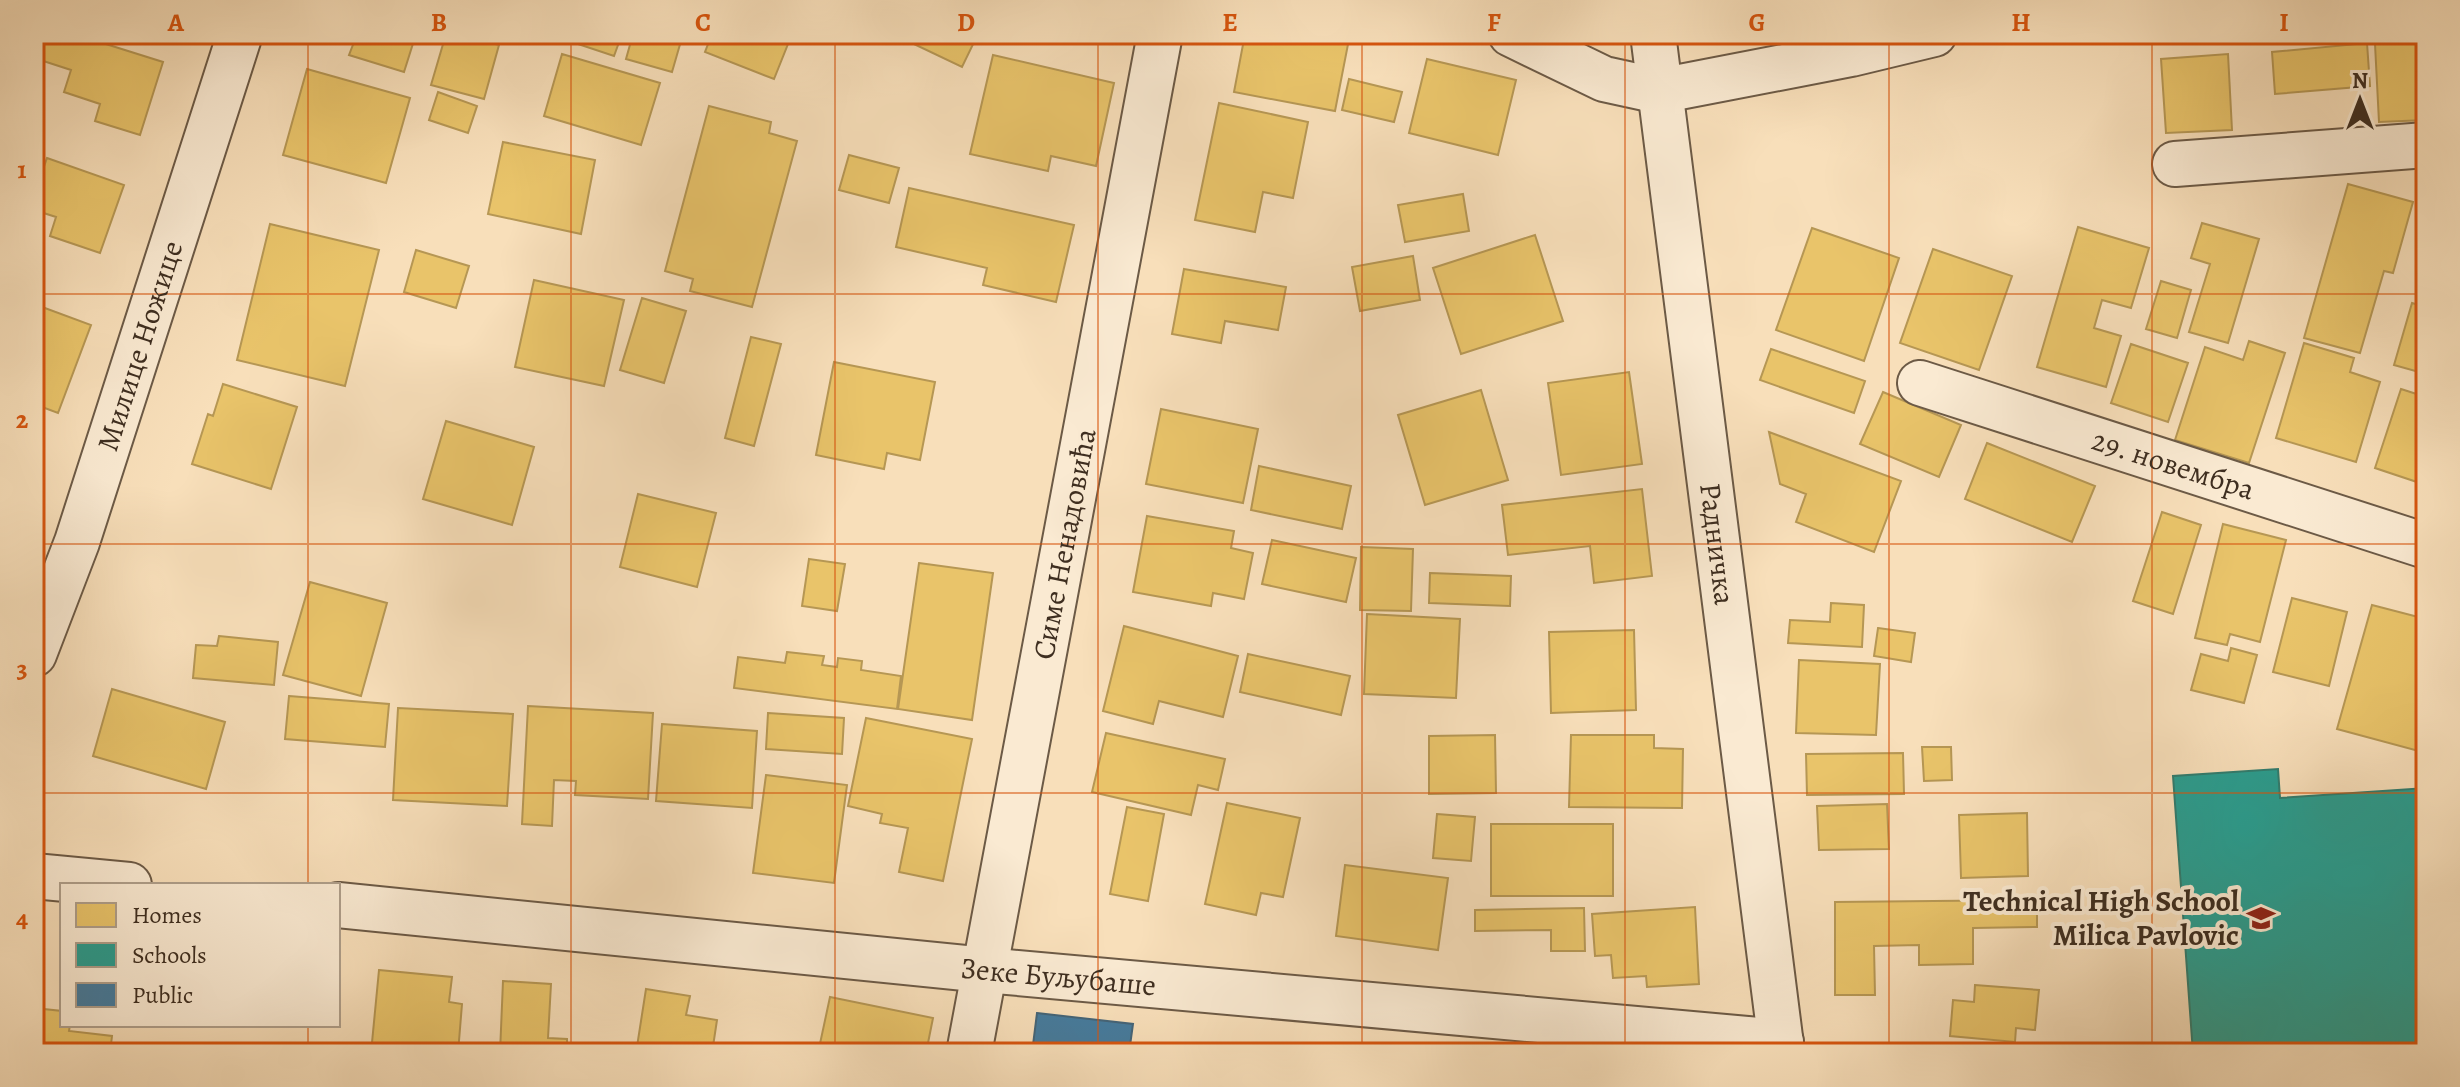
<svg xmlns="http://www.w3.org/2000/svg" width="2460" height="1087" font-family="Alegreya,serif">
	<style>
		.homes { fill: #e9c46a; stroke: #b69754; stroke-width: 2 }
		.schools { fill: #2a9d8f; stroke: #307c6e; stroke-width: 2 }
		.public { fill: #457b9d; stroke: #436478; stroke-width: 2 }
		.lines { fill: none; stroke-linecap: round; stroke-linejoin: round }
		.minor-casing { stroke: #6c5a46; stroke-width: 48 }
		.minor { stroke: #faead2; stroke-width: 44 }
		.grid { fill: none; stroke: #d7550e; stroke-width: 2; stroke-opacity: 0.55 }
		.labels { text-anchor: middle; stroke-width: 8; stroke-linejoin: round; paint-order: stroke }
		.street-label { font-size: 30px; fill: #3e2e20; stroke: #faead2 }
		.poi-label { font-size: 30px; font-weight: bold; fill: #3e2e20; stroke: #faead2; text-anchor: end }
		.neatline { fill: none; stroke: #d7550e; stroke-width: 3 }
		.grid-label { font-size: 26px; text-anchor: middle; font-weight: bold; fill: #d7550e }
	</style>
	<rect width="100%" height="100%" fill="#f8dfba"/>
	<filter id="stains"><feTurbulence type="fractalNoise" baseFrequency=".0025" numOctaves="4"/><feColorMatrix values="0 0 0 0 .2 0 0 0 0 .09 0 0 0 0 .02 0 0 0 .5 -.17"/></filter>
	<radialGradient id="worn" r=".72"><stop offset=".6" stop-color="#630" stop-opacity="0"/><stop offset="1" stop-color="#630" stop-opacity=".3"/></radialGradient>
	<path class="homes" d="M34 34H74L163 62 140 135 95 121 100 104 64 92 71 70 34 58Z
		M330 34H416L404 72 349 55 354 42Z
		M446 34H459L499 45 484 99 431 85Z
		M548 34H622L614 56Z
		M633 34H683L672 72 626 59Z
		M712 34H792L774 79 705 52Z
		M893 34H978L962 67Z
		M1245 34H1350L1335 111 1234 92Z
		M2232 34H2284V42L2232 44Z
		M2421 42 2426 120 2379 122 2375 44Z
		M2367 43 2370 86 2275 94 2272 52Z
		M562 54 660 83 641 145 544 116Z
		M2228 54 2232 130 2166 133 2161 59Z
		M993 55 1114 83 1096 166 1051 156 1048 171 970 154Z
		M1427 59 1516 80 1498 155 1409 133Z
		M307 69 410 98 386 183 283 155Z
		M1349 79 1402 92 1394 122 1342 110Z
		M438 92 477 106 468 133 429 120Z
		M1219 103 1308 122 1293 198 1263 192 1255 232 1195 220Z
		M709 106 771 122 769 133 797 141 752 307 690 291 693 279 665 271Z
		M503 142 595 160 581 234 488 214Z
		M849 155 899 168 889 203 839 190Z
		M47 158 124 185 100 253 50 236 56 217 34 210V195Z
		M2348 184 2413 202 2393 273 2384 271 2360 353 2304 338Z
		M909 188 1074 225 1056 302 983 285 987 268 896 247Z
		M1463 194 1469 231 1405 242 1398 205Z
		M2202 223 2259 239 2228 343 2189 332 2210 264 2191 258Z
		M270 224 379 250 345 386 237 360Z
		M2078 227 2149 248 2131 308 2102 300 2094 328 2121 336 2106 387 2037 367Z
		M1812 228 1899 258 1864 361 1776 330Z
		M1535 235 1563 321 1461 354 1433 268Z
		M1933 249 2012 276 1979 370 1900 343Z
		M416 250 469 266 456 308 404 292Z
		M1413 256 1420 300 1360 311 1352 267Z
		M1184 269 1286 287 1278 330 1225 321 1221 343 1172 334Z
		M534 280 624 300 604 386 515 367Z
		M2161 281 2191 290 2177 338 2146 329Z
		M642 298 686 311 664 383 620 370Z
		M2412 303 2426 307V374L2394 365Z
		M34 304 91 325 58 413 34 404Z
		M751 337 781 344 754 446 725 438Z
		M2249 341 2285 353 2249 463 2175 440 2205 347 2243 360Z
		M2304 343 2354 358 2350 372 2380 382 2356 462 2276 438Z
		M2131 344 2188 363 2168 422 2111 403Z
		M1771 349 1865 381 1854 413 1760 380Z
		M834 362 935 382 920 460 887 453 884 469 816 455Z
		M1629 372 1642 464 1561 475 1548 383Z
		M223 384 297 407 271 489 192 464 208 414 213 416Z
		M2401 389 2426 397V485L2375 468Z
		M1481 390 1508 480 1425 505 1398 415Z
		M1883 392 1961 425 1939 477 1860 444Z
		M1161 409 1258 429 1243 503 1146 484Z
		M446 421 534 447 512 525 423 499Z
		M1769 432 1901 481 1874 552 1796 522 1806 494 1780 484Z
		M1987 443 2095 486 2072 542 1965 499Z
		M1259 466 1351 486 1342 529 1251 510Z
		M1642 489 1652 576 1594 583 1590 546 1508 555 1502 505Z
		M638 494 716 513 697 587 620 567Z
		M2162 512 2201 525 2173 614 2133 601Z
		M1147 516 1234 531 1231 548 1253 553 1244 599 1213 593 1211 606 1133 592Z
		M2223 524 2286 540 2260 642 2230 634 2227 645 2195 638Z
		M1272 540 1356 558 1346 602 1262 584Z
		M1361 547 1413 549 1411 611 1360 610Z
		M809 559 845 564 837 611 802 606Z
		M919 563 993 573 972 720 898 709Z
		M1430 573 1511 576 1510 606 1429 603Z
		M310 582 387 603 361 696 283 675Z
		M2292 598 2347 612 2329 686 2273 672Z
		M1831 603 1864 605 1862 647 1788 643 1790 620 1830 622Z
		M2372 605 2426 619V753L2337 729Z
		M1367 614 1460 619 1456 698 1364 694Z
		M1124 626 1238 656 1223 717 1159 701 1153 724 1103 711Z
		M1878 628 1915 633 1911 662 1874 656Z
		M1634 630 1636 710 1551 713 1549 632Z
		M219 636 278 642 274 685 193 678 196 645 217 646Z
		M2231 648 2257 655 2244 703 2191 690 2201 654 2228 661Z
		M787 652 824 656 822 665 837 667 838 658 862 661 861 670 901 676 897 709 734 688 738 657 785 663Z
		M1248 654 1350 676 1341 715 1240 692Z
		M1799 660 1880 664 1876 735 1796 733Z
		M112 689 225 722 206 789 93 756Z
		M289 696 389 704 385 747 285 739Z
		M528 706 653 713 648 799 575 795 576 781 554 780 552 826 522 824Z
		M398 708 513 714 507 806 393 800Z
		M768 713 844 718 842 754 766 749Z
		M866 718 972 739 943 881 899 872 908 828 880 823 882 814 848 806Z
		M662 724 757 731 752 808 656 801Z
		M1106 733 1225 759 1218 790 1198 785 1191 815 1092 792Z
		M1495 735 1496 793 1429 794V736Z
		M1571 735H1654V748L1683 749 1682 808 1569 807Z
		M1922 747H1951L1952 780 1924 781Z
		M1903 753 1904 794 1807 795 1806 754Z
		M766 775 847 785 834 883 753 873Z
		M1227 803 1300 818 1283 897 1261 893 1256 915 1205 904Z
		M1887 804 1889 849 1819 850 1817 806Z
		M1127 807 1164 814 1148 901 1110 894Z
		M2027 813 2028 876 1961 878 1959 815Z
		M1437 814 1475 817 1471 861 1433 858Z
		M1491 824H1613V896H1491Z
		M1345 865 1448 878 1438 950 1336 936Z
		M2037 900V927L1973 928V964L1919 965V945L1874 946 1875 995H1835V902Z
		M1695 907 1699 984 1647 987 1646 976 1613 978 1611 955 1595 956 1592 914Z
		M1584 908 1585 951H1551V930L1475 931V910Z
		M379 970 452 977 449 1002 462 1004 458 1053H371Z
		M503 981 551 984 548 1038 567 1039V1053H500Z
		M1975 985 2039 990 2035 1030 2016 1028 2015 1042 1950 1036 1953 1000 1974 1002Z
		M646 989 690 996 686 1015 717 1020 712 1053H636Z
		M830 997 933 1018 926 1053H818Z
		M34 1008 62 1011V1025H70L69 1031 112 1036 110 1053H34Z
		M1299 1045 1374 1046V1053H1299Z"/>
	<path class="schools" d="M2278 769 2280 798 2426 788V1053H2193L2173 776Z"/>
	<path class="public" d="M1037 1013 1133 1024 1129 1053H1032Z"/>
	<g class="lines">
		<defs>
			<g id="minor">
				<path d="M1511 34 1604 79 1659 91 1851 54 1934 34"/>
				<path id="s1" d="M1653 34 1782 1053"/>
				<path d="M2175 164 2426 145"/>
				<path id="s2" d="M1920 383 2426 546"/>
				<path id="s3" d="M34 654 77 542 240 34"/>
				<path d="M34 876 129 885"/>
				<path id="s4" d="M338 905 985 970 1781 1042"/>
				<path id="s5" d="M969 1053 1160 34"/>
			</g>
		</defs>
		<use href="#minor" class="minor-casing"/>
		<use href="#minor" class="minor"/>
	</g>
	<path class="grid" d="M308 34V885M571 34V1053M835 34V1053M1098 34V1053M1362 34V1053M1625 34V1053M1889 34V1053M2152 34V1053M34 294H2426M34 544H2426M34 793H2426M308 1025V1053"/>
	<defs>
		<symbol id="school-bare" viewBox="-9 -9 18 18"><path d="M0-5L7-2L0 1L-7-2ZM-4 1L0 2.5L4 1V4Q0 6-4 4Z" fill="#8f2418" stroke="#faead2" stroke-width="2.5" paint-order="stroke"/></symbol>
	</defs>
	<g fill-rule="evenodd">
		<use href="#school-bare" x="2241" y="898" width="40" height="40"/>
	</g>
	<g class="labels">
		<g class="street-label">
			<text dy="10" stroke="none"><textPath href="#s3" startOffset="326">Милице Ножице</textPath></text>
			<text dy="10" stroke="none"><textPath href="#s2" startOffset="266">29. новембра</textPath></text>
			<text dy="10" stroke="none"><textPath href="#s5" startOffset="518">Симе Ненадовића</textPath></text>
			<text dy="10" stroke="none"><textPath href="#s1" startOffset="514">Радничка</textPath></text>
			<text dy="10" stroke="none"><textPath href="#s4" startOffset="724">Зеке Буљубаше</textPath></text>
		</g>
		<g class="poi-label">
			<text x="2239" y="911">Technical High School<tspan x="2239" dy="34">Milica Pavlovic</tspan></text>
		</g>
	</g>
	<rect width="2460" height="1087" fill="none" stroke="#f8dfba" stroke-width="88"/>
	<rect x="60" y="883" width="280" height="144" fill="#faead2" stroke="#af9f8b" stroke-width="2"/>
	<rect x="76" y="903" width="40" height="24" fill="#e9c46a" stroke="#af9f8b" stroke-width="2"/>
	<text x="132" y="923" font-size="24" fill="#3e2e20">Homes</text>
	<rect x="76" y="943" width="40" height="24" fill="#2a9d8f" stroke="#af9f8b" stroke-width="2"/>
	<text x="132" y="963" font-size="24" fill="#3e2e20">Schools</text>
	<rect x="76" y="983" width="40" height="24" fill="#457b9d" stroke="#af9f8b" stroke-width="2"/>
	<text x="132" y="1003" font-size="24" fill="#3e2e20">Public</text>
	<g transform="translate(2360 100)" stroke="#faead2" stroke-width="6" paint-order="stroke">
	<path d="M0-6L14 30L0 20L-14 30Z" fill="#3e2e20"/>
	<text y="-12" font-size="22" font-weight="bold" text-anchor="middle" fill="#3e2e20">N</text>
	</g>
	<rect x="44" y="44" width="2372" height="999" class="neatline"/>
	<g class="grid-label">
		<text x="176" y="31">A</text>
		<text x="439" y="31">B</text>
		<text x="703" y="31">C</text>
		<text x="966" y="31">D</text>
		<text x="1230" y="31">E</text>
		<text x="1494" y="31">F</text>
		<text x="1757" y="31">G</text>
		<text x="2021" y="31">H</text>
		<text x="2284" y="31">I</text>
		<text x="22" y="178">1</text>
		<text x="22" y="428">2</text>
		<text x="22" y="677">3</text>
		<text x="22" y="927">4</text>
	</g>
	<rect width="100%" height="100%" filter="url(#stains)"/>
	<rect width="100%" height="100%" fill="url(#worn)"/>
</svg>
